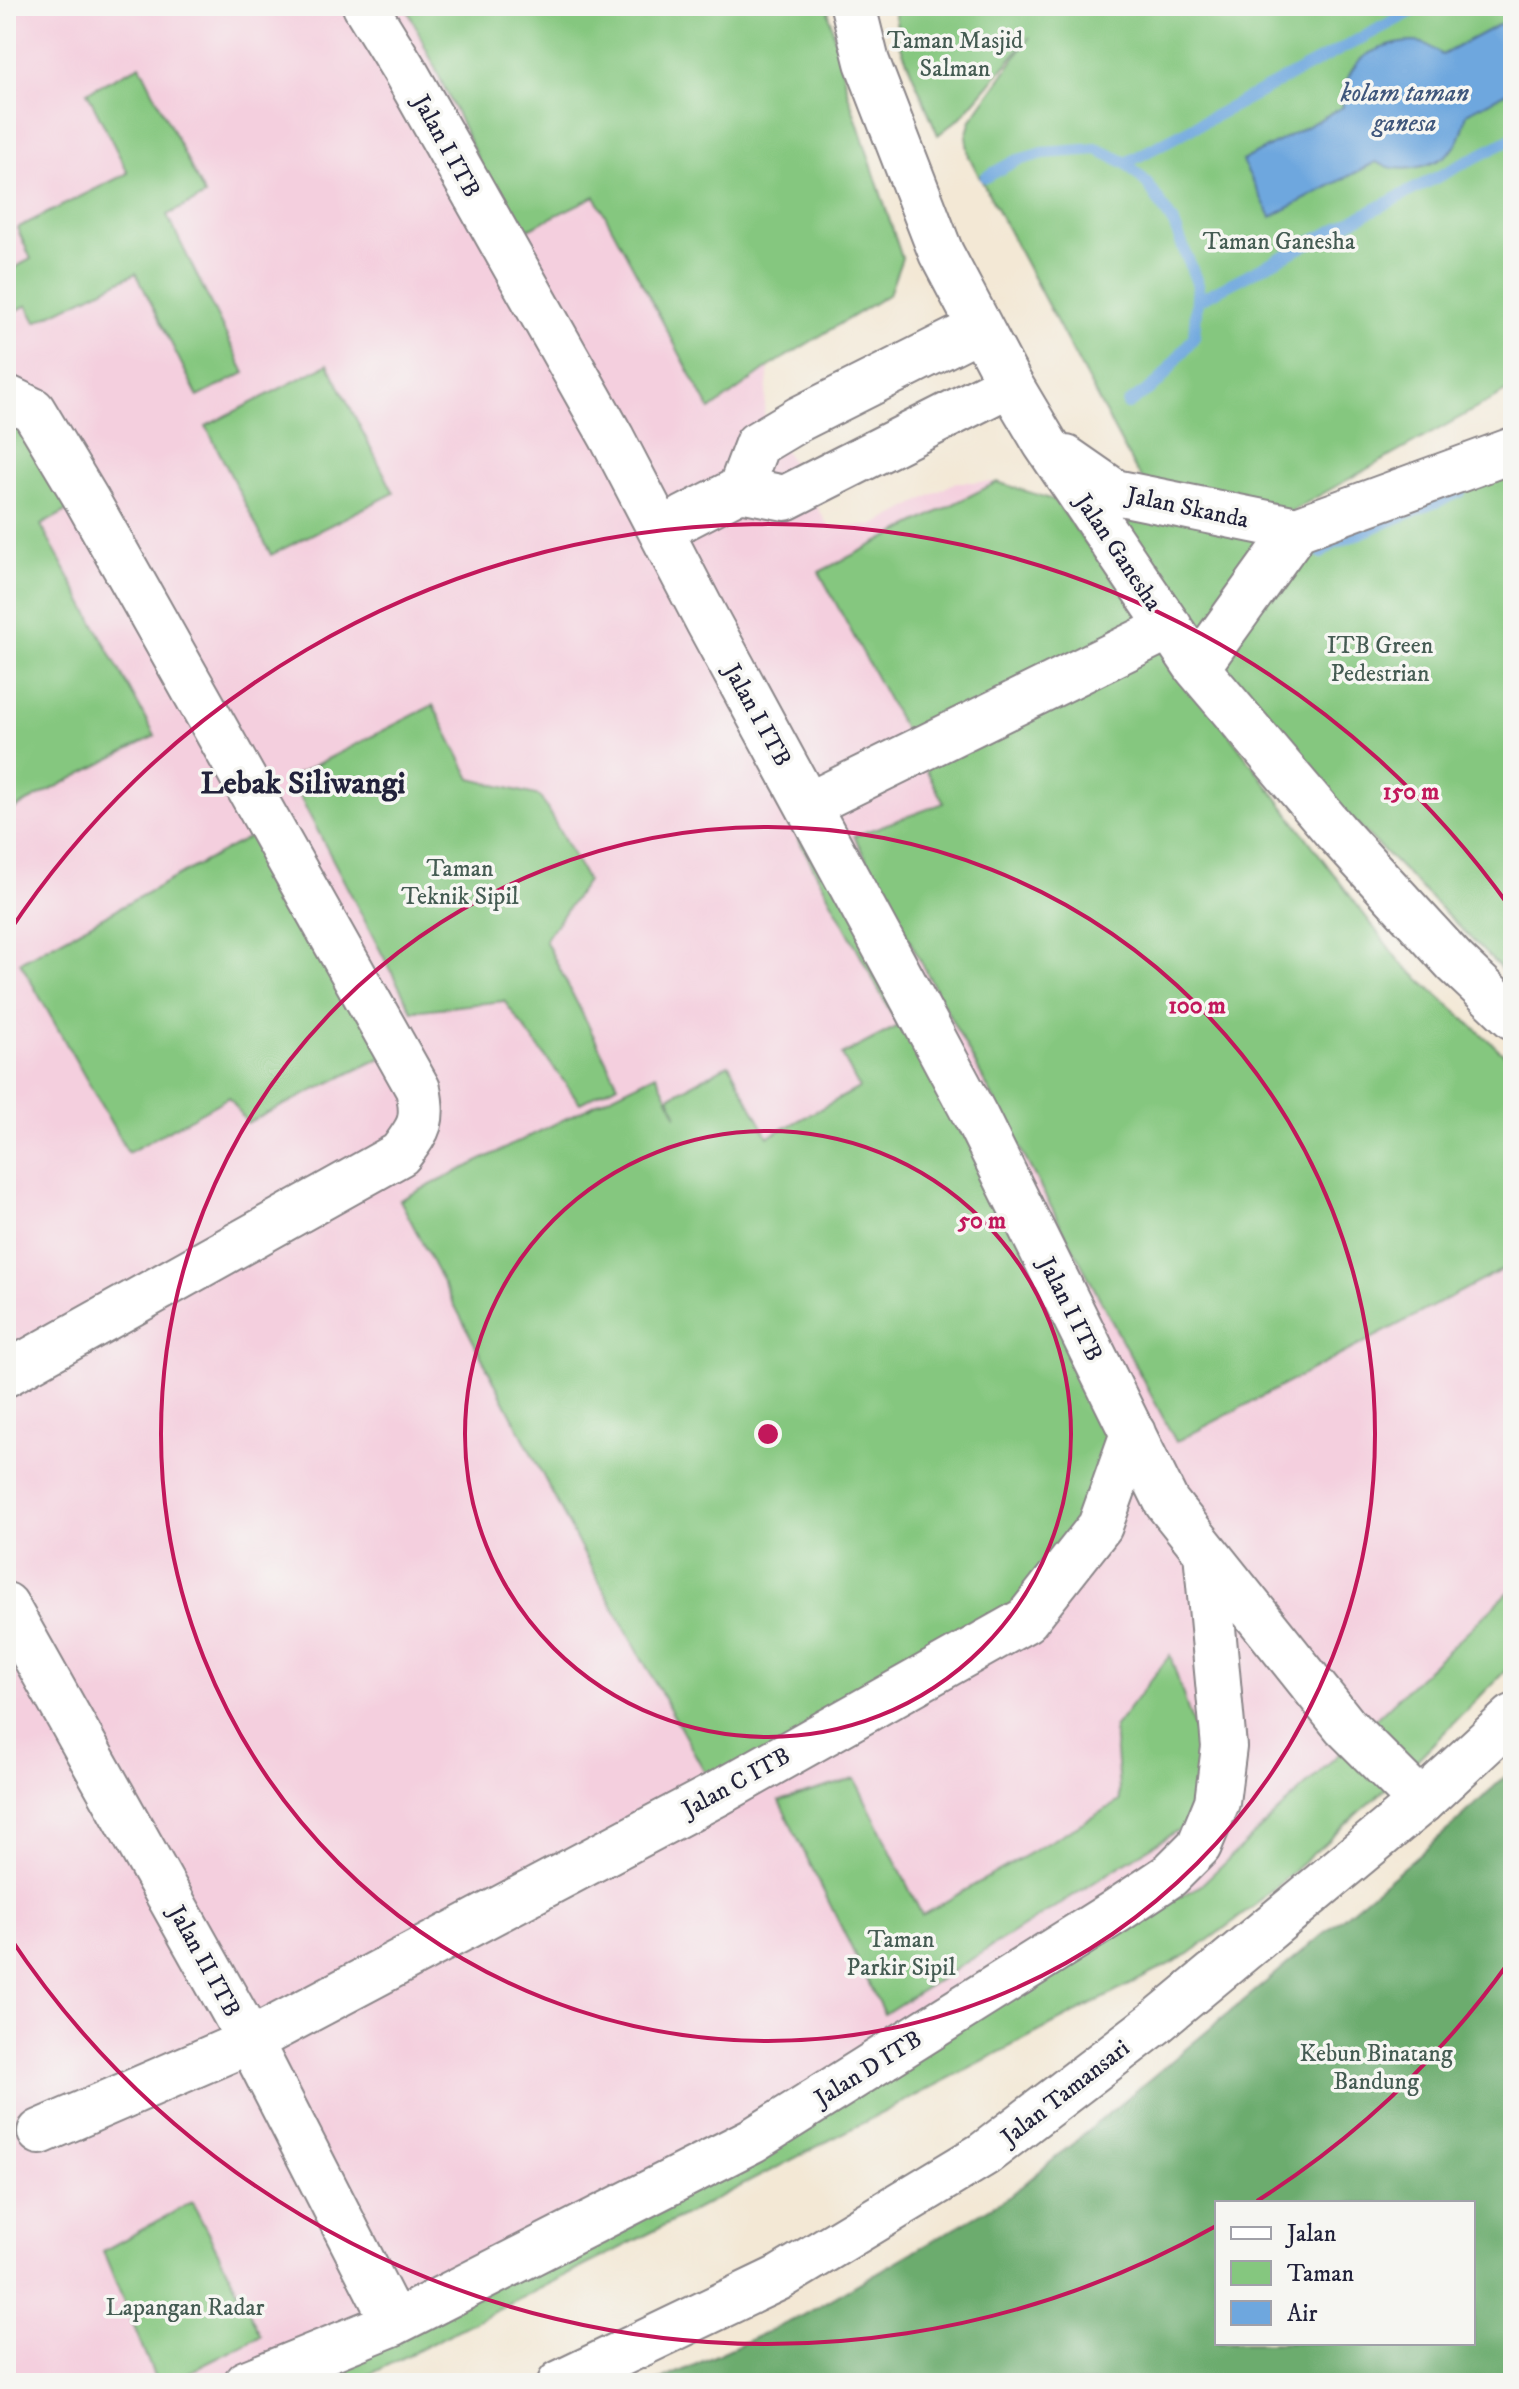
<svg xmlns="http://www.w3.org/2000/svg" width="1519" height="2389" font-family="'IM FELL DW Pica',serif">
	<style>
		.built { fill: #f4cfde }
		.green { fill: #85c77f; stroke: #54745d; stroke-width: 2 }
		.forest { fill: #6cac6e; stroke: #476754; stroke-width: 2; fill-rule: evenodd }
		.water { fill: #6ea7de; stroke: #48648c; stroke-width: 2 }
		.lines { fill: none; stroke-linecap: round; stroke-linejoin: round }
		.stream { stroke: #6ea7de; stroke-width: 12 }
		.minor-casing { stroke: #8a8588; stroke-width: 48 }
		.major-casing { stroke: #8a8588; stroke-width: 48 }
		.minor { stroke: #fff; stroke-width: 44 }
		.major { stroke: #fff; stroke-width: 44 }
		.ring { fill: none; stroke: #c2185b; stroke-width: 4 }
		.labels { text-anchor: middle; stroke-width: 7; stroke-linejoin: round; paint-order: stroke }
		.park-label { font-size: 24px; fill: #455c53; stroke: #f6f6f2 }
		.street-label { font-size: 24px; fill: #22223b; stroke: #f6f6f2 }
		.water-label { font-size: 26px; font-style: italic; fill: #40577c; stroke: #f6f6f2 }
		.district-label { font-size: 32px; font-weight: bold; fill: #22223b; stroke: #f6f6f2 }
		.centre { fill: #c2185b; stroke: #f6f6f2; stroke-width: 4 }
		.ring-label { font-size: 24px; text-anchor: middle; font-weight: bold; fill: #c2185b; stroke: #f6f6f2; stroke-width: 7; stroke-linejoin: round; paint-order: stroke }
	</style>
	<rect width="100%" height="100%" fill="#f6f6f2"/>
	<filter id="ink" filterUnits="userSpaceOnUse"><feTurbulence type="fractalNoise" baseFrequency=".0125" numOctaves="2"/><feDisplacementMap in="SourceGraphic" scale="16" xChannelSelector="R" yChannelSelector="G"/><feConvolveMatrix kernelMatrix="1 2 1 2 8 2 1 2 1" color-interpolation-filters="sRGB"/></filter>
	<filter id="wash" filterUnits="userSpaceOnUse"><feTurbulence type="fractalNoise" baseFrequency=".006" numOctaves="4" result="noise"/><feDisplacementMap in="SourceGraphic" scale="32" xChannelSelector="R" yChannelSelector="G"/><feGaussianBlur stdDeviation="1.8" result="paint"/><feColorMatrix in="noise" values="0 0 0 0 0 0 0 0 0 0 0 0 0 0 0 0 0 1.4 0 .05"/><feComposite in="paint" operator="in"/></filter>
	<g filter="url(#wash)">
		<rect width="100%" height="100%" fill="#f3e8d5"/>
		<path class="built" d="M6 6H827L848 94 902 258 889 294 769 367 764 414 829 527 873 526 956 482H997L1054 500 1399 961 1513 1062V1663L1410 1767 1256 1905 1189 1954 656 2230 353 2383H6Z"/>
		<path class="green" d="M406 6H827L848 94 902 258 889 294 769 367 710 410 595 196 514 236Z
			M893 6H1065L1062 9 1067 6H1513V388L1286 514 1147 485 1135 469 969 157 966 136 971 120 1030 37 961 117 938 135 901 47Z
			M140 65 205 196 167 215 245 373 198 397 136 273 36 322 27 305 6 316V272L31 259 17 228 128 173 87 92Z
			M328 364 394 493 271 555 206 426Z
			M6 397 87 500 41 525 155 736 6 813Z
			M1513 455V981L1203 669 1302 543Z
			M997 482 1054 500 1399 961 1513 1062V1264L1176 1442 854 836 944 803 819 572Z
			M1104 503 1272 529 1200 659Z
			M433 705 471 779 540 796 587 881 545 940 618 1084 580 1103 504 1001 412 1011 290 778Z
			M785 764 1133 1433 1026 1620 717 1794 580 1547 400 1200 656 1074 677 1116 669 1097 729 1064 768 1137 859 1088 842 1055 898 1026 768 782Z
			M262 830 385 1056 247 1123 229 1097 128 1153 20 962Z
			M1513 1588V1663L1410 1767 1256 1905 1189 1954 656 2230 353 2383H238L631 2187 1200 1886Z
			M1170 1655 1203 1756 1184 1826 884 2014 779 1801 855 1779 922 1915 1120 1801 1114 1728Z
			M192 2202 261 2336 168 2383H157L103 2251Z"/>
		<path class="forest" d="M1513 1769V2383H655L802 2316 1010 2196 1450 1828ZM1217 2203H1473V2343H1217Z"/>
		<path class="water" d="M1513 17V89L1467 113C1464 125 1462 139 1453 149 1435 168 1399 175 1376 162L1271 217 1242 161 1343 107C1341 92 1348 72 1360 60 1372 48 1409 38 1426 44 1431 47 1437 52 1442 55Z"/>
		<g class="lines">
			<path class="stream" d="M1126 163 1422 6
				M986 177 1015 161 1043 153 1097 149 1126 163 1147 183 1174 224 1198 285 1194 337 1158 383 1128 404
				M1197 301 1513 138
				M1321 553 1333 544 1460 492"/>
		</g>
	</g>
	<g filter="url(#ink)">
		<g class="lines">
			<defs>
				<path id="minor" d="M365 6 405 71 612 438 708 622 897 970 977 1119 1167 1503 1345 1726 1421 1802
					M853 6 867 62 941 253 1010 384 1045 443 1197 668 1336 832 1455 962 1513 1017
					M6 397 33 410 87 500 418 1089C425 1122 419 1128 400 1154L6 1374
					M1066 458 1115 492 1297 529 1513 450
					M740 489 757 444 799 419 980 328
					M684 518 740 489 785 498 1010 384
					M1197 668 1297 529
					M808 805 1170 627
					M6 1605 250 2041 394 2323
					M40 2132 250 2041 717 1794 1026 1620 1100 1526 1133 1433
					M246 2383 394 2323 753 2140 1115 1912 1169 1876 1199 1846 1217 1802 1224 1747 1206 1552"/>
				<path id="major" d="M560 2383 779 2278 984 2154 1155 2023 1421 1802 1513 1717"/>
			</defs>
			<use href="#minor" class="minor-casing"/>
			<use href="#major" class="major-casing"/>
			<use href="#minor" class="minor"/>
			<use href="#major" class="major"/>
		</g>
	</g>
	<g class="ring">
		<circle cx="768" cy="1434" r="303"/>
		<circle cx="768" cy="1434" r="607"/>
		<path d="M1509 1962A910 910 0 0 1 1257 2201M1216 2226A910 910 0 0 1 9 1936M9 932A910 910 0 0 1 1509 906"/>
	</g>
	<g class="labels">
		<g class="park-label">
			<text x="955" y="48">Taman Masjid<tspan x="955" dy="28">Salman</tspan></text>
			<text x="1279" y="249">Taman Ganesha</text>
			<text x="1380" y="653">ITB Green<tspan x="1380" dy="28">Pedestrian</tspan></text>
			<text x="460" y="876">Taman<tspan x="460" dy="28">Teknik Sipil</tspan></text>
			<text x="901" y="1947">Taman<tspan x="901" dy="28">Parkir Sipil</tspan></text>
			<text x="1376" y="2061">Kebun Binatang<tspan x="1376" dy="28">Bandung</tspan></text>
			<text x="185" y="2315">Lapangan Radar</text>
		</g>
		<g class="street-label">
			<text transform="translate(447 146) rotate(61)" y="8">Jalan I ITB</text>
			<text transform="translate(1188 507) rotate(12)" y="8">Jalan Skanda</text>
			<text transform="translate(1119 552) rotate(56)" y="8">Jalan Ganesha</text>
			<text transform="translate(758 715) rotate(61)" y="8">Jalan I ITB</text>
			<text transform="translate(1071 1309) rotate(63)" y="8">Jalan I ITB</text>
			<text transform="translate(736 1782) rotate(-29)" y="8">Jalan C ITB</text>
			<text transform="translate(205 1961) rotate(61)" y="8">Jalan II ITB</text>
			<text transform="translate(868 2068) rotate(-32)" y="8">Jalan D ITB</text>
			<text transform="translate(1065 2092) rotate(-38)" y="8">Jalan Tamansari</text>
		</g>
		<g class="water-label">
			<text x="1405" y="101">kolam taman<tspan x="1405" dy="30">ganesa</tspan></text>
		</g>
		<g class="district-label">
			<text x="303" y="793">Lebak Siliwangi</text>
		</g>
	</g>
	<circle cx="768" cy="1434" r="12" class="centre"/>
	<g class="ring-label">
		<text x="1411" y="799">150 m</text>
		<text x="1197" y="1013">100 m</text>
		<text x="982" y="1228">50 m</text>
	</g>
	<rect width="1519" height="2389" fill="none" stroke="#f6f6f2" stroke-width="32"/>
	<rect x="1215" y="2201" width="260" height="144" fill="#f6f6f2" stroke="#a1a1a9" stroke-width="2"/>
	<rect x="1231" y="2227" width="40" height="12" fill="#ffffff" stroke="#a1a1a9" stroke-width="2"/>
	<text x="1287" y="2241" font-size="24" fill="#22223b">Jalan</text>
	<rect x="1231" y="2261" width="40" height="24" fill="#85c77f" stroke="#a1a1a9" stroke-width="2"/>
	<text x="1287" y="2281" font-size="24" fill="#22223b">Taman</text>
	<rect x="1231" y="2301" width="40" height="24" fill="#6ea7de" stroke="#a1a1a9" stroke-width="2"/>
	<text x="1287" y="2321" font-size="24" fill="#22223b">Air</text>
</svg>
